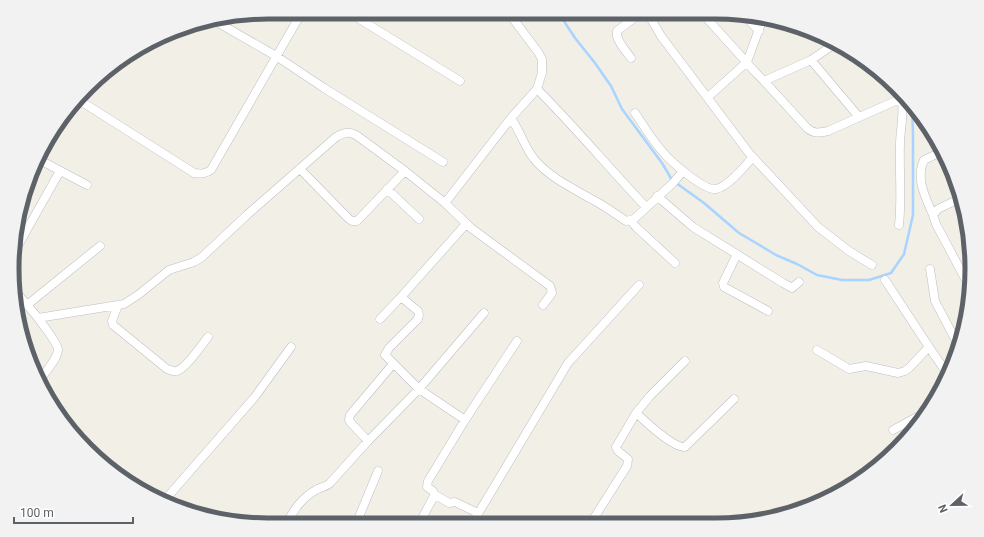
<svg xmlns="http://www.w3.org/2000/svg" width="984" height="537" font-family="Roboto,sans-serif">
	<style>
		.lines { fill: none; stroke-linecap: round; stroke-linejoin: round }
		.stream { stroke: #a8d4ff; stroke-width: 2.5 }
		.minor-casing { stroke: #bdbfc6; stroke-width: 9 }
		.minor { stroke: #fff; stroke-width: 8 }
		.rim { fill: none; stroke: #5d6168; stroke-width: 5 }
	</style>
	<rect width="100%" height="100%" fill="#f1efe6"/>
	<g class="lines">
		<path class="stream" d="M558 12 575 38 595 63 611 86 622 109 662 163 672 180 704 203 739 233 756 243 776 255 797 264 817 275 842 280H869L891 273 904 254 913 215V134L912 106"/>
		<defs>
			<path id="minor" d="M348 12 460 81
				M647 12 661 36 749 153 818 227 849 251 872 265
				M702 13 757 74 764 81 807 128C814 134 819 133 828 131L900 99 901 97
				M744 15 759 31
				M215 21 276 56 324 88 443 162
				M631 58C626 51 615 40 617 31L642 12
				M811 60 859 117
				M764 81 811 60 836 43
				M537 89C575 127 609 168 646 207
				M708 97 747 62 763 18
				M79 100 194 173C201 174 205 174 211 170L302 12
				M635 113C644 126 652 140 662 151 670 161 704 191 716 189 728 187 745 166 753 157
				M511 118C520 131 524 146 534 159 550 178 574 189 595 201 606 207 616 214 626 221L634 219 673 183 683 171
				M40 160 87 185
				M300 169 349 219 352 221H357L405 171
				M387 189 419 219
				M657 196 693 227 783 283 792 288 799 282
				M961 198 938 209 933 215 936 224 969 286
				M445 203 471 228 550 286 552 293 543 305
				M933 215C926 198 915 179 924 160L939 153
				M631 221 636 227 675 263
				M899 225C902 198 899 171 900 144 900 131 905 110 901 98
				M16 249 60 171
				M737 254 723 283 724 287 768 311
				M930 269 935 301 956 341
				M885 280 929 347
				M13 288 38 318 124 304 138 295 169 270 194 262 202 257 248 214 336 137C343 133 349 131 356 135L405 171 445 203 511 118 537 89 542 73V59L538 52 514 20 510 12
				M401 297 466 224
				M27 305 100 246
				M118 305 112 321 113 325 167 369C170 370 173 372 177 371 187 367 201 346 208 337
				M38 318C42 324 58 343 58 350 57 360 45 372 40 380
				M380 319 401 297 418 311 419 315 418 319 389 348 385 355 419 389 465 420
				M817 350 849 369 866 366 898 373 905 371 909 368 929 347 946 372
				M685 361 650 396 636 413C646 422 673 448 685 447L734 399
				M893 430 928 411
				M368 441 351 423 349 420 350 415 393 364
				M434 494 449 503 455 502 478 513
				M164 501 254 398 291 347
				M591 523 594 518 627 466 628 459 618 451 616 447 636 413
				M287 524C292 511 303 497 316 490 321 487 326 487 330 483L368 441 419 389 484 313
				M356 524 378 471
				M419 524 434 496 433 491 427 487 428 481 465 420 517 341
				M472 524 568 363 639 285"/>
		</defs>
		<use href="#minor" class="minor-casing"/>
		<use href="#minor" class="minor"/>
	</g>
	<path d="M0 0H984V537H0ZM268 19H716A249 249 0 0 1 965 268V269A249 249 0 0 1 716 518H268A249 249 0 0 1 19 269V268A249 249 0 0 1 268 19Z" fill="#f2f2f3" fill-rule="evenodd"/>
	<path class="rim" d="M268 19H716A249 249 0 0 1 965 268V269A249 249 0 0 1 716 518H268A249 249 0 0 1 19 269V268A249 249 0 0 1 268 19Z"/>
	<g transform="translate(952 505) rotate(248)" stroke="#ffffff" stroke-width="3" paint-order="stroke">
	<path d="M0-3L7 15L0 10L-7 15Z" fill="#5d6168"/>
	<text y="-6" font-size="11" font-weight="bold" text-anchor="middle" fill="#5d6168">N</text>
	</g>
	<path d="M14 517v6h119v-6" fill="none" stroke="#5d6168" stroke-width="2"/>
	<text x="20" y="517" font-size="12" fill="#5d6168" stroke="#ffffff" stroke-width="3" paint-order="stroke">100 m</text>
</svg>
